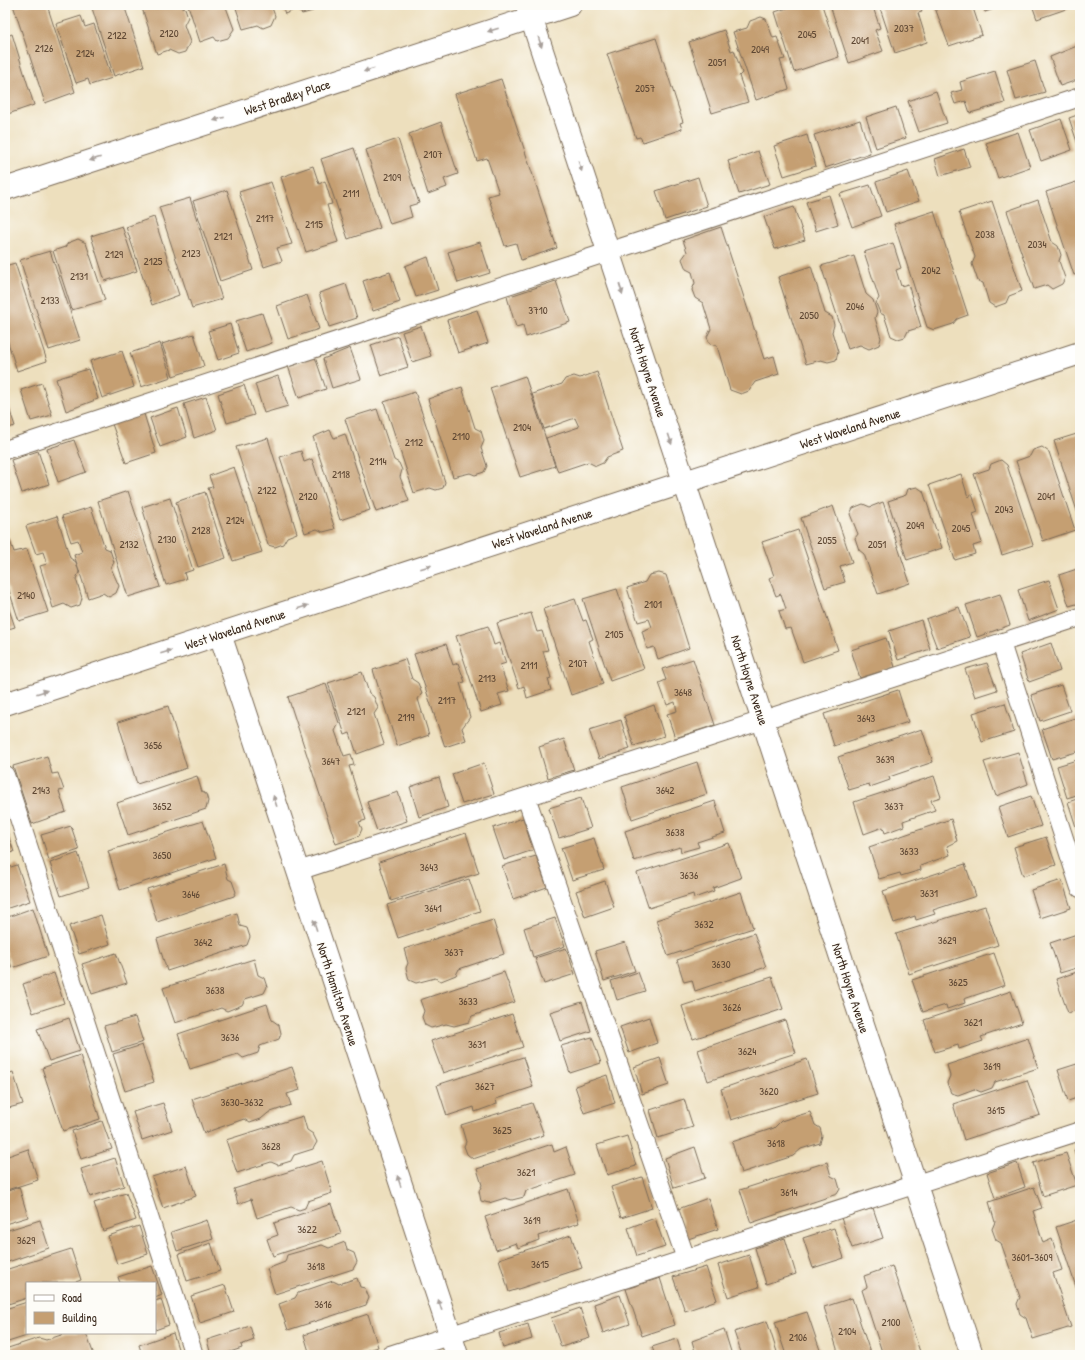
<svg xmlns="http://www.w3.org/2000/svg" width="1085" height="1360" font-family="'Patrick Hand',sans-serif">
	<style>
		.building { fill: #c59f72 }
		.lines { fill: none; stroke-linecap: round; stroke-linejoin: round }
		.service-casing { stroke: #796956; stroke-width: 20 }
		.minor-casing { stroke: #796956; stroke-width: 24 }
		.service { stroke: #fff; stroke-width: 18 }
		.minor { stroke: #fff; stroke-width: 22 }
		.oneway { fill: #a79f9a }
		.labels { text-anchor: middle; stroke-width: 3; stroke-linejoin: round; paint-order: stroke }
		.number-label { font-size: 11px; fill: #5e4733 }
		.street-label { font-size: 13px; fill: #3b2a1e; stroke: #fdfcf7 }
	</style>
	<rect width="100%" height="100%" fill="#fdfcf7"/>
	<filter id="ink" filterUnits="userSpaceOnUse"><feTurbulence type="fractalNoise" baseFrequency=".025" numOctaves="2"/><feDisplacementMap in="SourceGraphic" scale="8" xChannelSelector="R" yChannelSelector="G"/><feConvolveMatrix kernelMatrix="1 2 1 2 8 2 1 2 1" color-interpolation-filters="sRGB"/></filter>
	<filter id="wash" filterUnits="userSpaceOnUse"><feTurbulence type="fractalNoise" baseFrequency=".012" numOctaves="4" result="noise"/><feDisplacementMap in="SourceGraphic" scale="16" xChannelSelector="R" yChannelSelector="G"/><feGaussianBlur stdDeviation="0.9" result="paint"/><feColorMatrix in="noise" values="0 0 0 0 0 0 0 0 0 0 0 0 0 0 0 0 0 1.4 0 .05"/><feComposite in="paint" operator="in"/></filter>
	<g filter="url(#wash)">
		<rect width="100%" height="100%" fill="#eddfbd"/>
		<g id="blocks">
			<path class="building" d="M13 5H47L75 92 45 103Z
				M91 5H124L144 66 114 76Z
				M141 5H179L185 8 188 17 184 25 190 42 185 52 178 54 169 50 157 54Z
				M188 5H227L226 7 234 29 228 38 217 41 214 37 200 42Z
				M235 5H271L275 16 271 25 263 28 258 25 243 29Z
				M282 5H315L313 11 302 14 296 9 285 14Z
				M796 5H822L839 57 794 72 775 12Z
				M830 5H867L868 8 873 7 880 28 875 30 883 51 849 63Z
				M879 5H919L922 12 918 13 927 42 895 53Z
				M934 5H972L982 35 949 46Z
				M983 5H1006L985 12Z
				M1032 5H1068L1069 8 1037 19Z
				M81 16 85 27 94 24 112 78 90 85 88 79 76 83 56 24Z
				M761 17 766 19 773 38 777 37 785 59 780 60 789 89 756 100 733 32 747 28 750 21Z
				M724 30 731 51 734 50 742 73 739 76 748 102 712 113 689 42Z
				M12 34 34 105 5 115V37Z
				M656 38 683 122 680 123 682 129 643 142 640 137 636 138 607 54Z
				M1077 46 1080 54V79L1060 86 1050 57Z
				M1035 61 1045 92 1016 100 1007 70Z
				M995 71 1005 103 970 113 966 101 955 104 951 93 962 90 960 82Z
				M501 79 557 248 521 260 516 243 505 246 488 196 499 193 487 158 477 161 455 94Z
				M936 91 947 123 919 132 908 101Z
				M896 107 906 138 876 148 866 117Z
				M1080 114V151L1069 118Z
				M1061 119 1072 150 1041 161 1030 130Z
				M860 120 870 153 825 168 814 135Z
				M441 122 458 174 444 179 447 187 428 194 409 134Z
				M1018 132 1030 167 998 178 986 143Z
				M807 135 816 166 784 176 774 146Z
				M398 139 419 203 409 206 412 217 390 224 366 150Z
				M354 148 380 228 348 239 321 159Z
				M964 149 970 167 940 176 935 159Z
				M758 151 770 184 739 194 728 161Z
				M313 166 319 184 325 181 332 204 327 205 338 242 306 252 281 177Z
				M908 171 919 201 886 212 876 182Z
				M698 177 707 206 665 220 656 191Z
				M271 182 292 244 277 248 282 261 264 267 239 192Z
				M1076 182 1080 192V273L1074 275 1046 192Z
				M870 185 881 216 852 227 840 194Z
				M227 190 253 270 220 281 193 201Z
				M829 195 838 224 816 231 806 202Z
				M190 198 222 299 192 308 159 207Z
				M1038 200 1052 242 1058 246 1061 255 1059 261 1065 278 1062 284 1052 289 1047 285 1034 289 1007 211Z
				M992 201 1022 291 1009 296 1006 303 995 307 989 303 983 283 978 281 972 264 975 257 959 212Z
				M794 207 805 240 775 249 764 217Z
				M934 211 968 315 957 319 953 324 934 330 927 327 894 224Z
				M154 217 179 295 152 305 126 227Z
				M122 226 137 271 105 281 91 236Z
				M721 227 764 359 774 356 779 374 755 382 749 391 741 394 730 390 717 346 710 344 707 337 711 329 703 303 695 298 692 290 695 283 692 272 686 269 682 259 687 252 683 240Z
				M78 239 86 243 105 300 72 310 53 251 65 247 68 243Z
				M480 242 490 273 458 283 448 252Z
				M893 243 901 268 896 270 901 286 908 284 921 327 908 331 905 337 898 339 891 336 884 315 880 313 876 303 879 298 864 252Z
				M50 251 80 340 49 350 20 260Z
				M854 256 866 294 873 300 877 312 875 318 881 338 879 345 869 349 860 345 848 349 821 266Z
				M428 257 438 290 416 297 405 266Z
				M15 263 47 361 17 371 5 333V266Z
				M811 266 825 313 832 317 834 325 832 332 838 352 836 360 828 362 821 360 806 364 778 277Z
				M390 272 400 302 373 311 363 281Z
				M556 281 570 322 526 337 523 325 516 327 507 297Z
				M346 284 357 318 329 327 319 293Z
				M307 295 319 329 288 339 277 306Z
				M477 310 488 343 458 353 447 320Z
				M262 313 272 343 246 352 236 321Z
				M230 324 239 353 218 360 208 331Z
				M421 326 431 356 412 362 402 332Z
				M194 334 204 366 173 376 162 344Z
				M398 336 408 367 381 376 371 345Z
				M160 343 171 377 141 387 130 353Z
				M350 348 361 379 332 388 323 359Z
				M122 351 134 387 102 398 90 361Z
				M315 357 326 389 299 398 288 366Z
				M88 369 98 399 66 411 56 379Z
				M597 372 623 451 607 457 603 463 596 466 588 462 558 472 546 438 579 427 575 418 544 429 532 394 562 384 565 379 574 376 580 378Z
				M278 376 288 406 264 413 255 384Z
				M525 376 555 466 520 477 490 388Z
				M42 383 52 415 31 421 21 390Z
				M244 385 254 415 227 423 218 394Z
				M462 387 475 428 481 431 484 441 481 448 487 466 484 472 475 475 470 473 453 477 428 399Z
				M415 392 445 482 443 488 436 490 430 488 414 493 384 402Z
				M5 397 15 426 5 429Z
				M206 397 217 430 194 438 184 404Z
				M178 408 187 437 160 447 150 418Z
				M377 409 394 460 399 463 402 470 400 477 409 501 376 512 345 419Z
				M144 414 156 453 126 463 112 424Z
				M330 430 334 438 345 434 370 510 340 520 313 437Z
				M1080 433V520L1054 441Z
				M268 438 297 533 287 537 283 544 275 547 268 545 236 447Z
				M74 440 86 472 58 482 47 449Z
				M1042 447 1049 452 1075 530 1043 541 1016 461 1030 456 1033 450Z
				M38 451 49 484 22 493 11 460Z
				M301 451 304 462 312 459 335 529 323 532 317 529 305 533 280 457Z
				M1001 460 1007 465 1033 545 1002 555 974 474 989 469 991 464Z
				M234 467 262 552 233 561 208 488 213 487 209 476Z
				M961 474 968 497 972 494 978 512 973 514 982 543 973 546 975 554 955 560 929 485Z
				M917 487 923 491 942 548 907 560 888 501 906 495 908 489Z
				M128 491 160 587 128 597 98 501Z
				M205 492 226 558 198 567 176 502Z
				M170 498 193 570 184 573 186 579 166 585 142 507Z
				M883 502 910 583 878 594 864 554 859 550 855 538 858 534 850 514 853 508 863 504 870 507Z
				M833 506 852 562 840 566 845 582 825 588 801 518Z
				M91 507 105 548 110 550 114 562 111 568 119 586 116 593 109 597 103 593 88 598 74 555 82 552 78 540 71 542 62 516Z
				M57 516 70 558 76 562 79 572 76 579 82 598 80 605 71 608 64 604 53 608 40 566 47 564 43 552 36 554 26 526Z
				M798 530 838 650 803 662 791 628 785 629 779 611 786 609 781 594 776 596 769 578 774 576 762 542Z
				M9 538 14 552 27 549 48 612 19 621 5 578V539Z
				M1080 568V603L1069 606 1059 575Z
				M659 573 666 575 689 648 658 659 654 647 647 649 642 631 652 627 649 619 638 622 627 588 645 582 649 575Z
				M1049 580 1059 609 1028 621 1018 590Z
				M617 589 644 669 610 681 583 599Z
				M1000 594 1010 625 977 637 966 605Z
				M5 598 15 627 5 630Z
				M575 599 583 621 586 620 593 639 589 641 603 684 571 695 543 609Z
				M959 607 970 637 937 648 926 619Z
				M531 613 537 632 542 631 548 650 543 651 551 678 548 679 551 690 527 698 524 686 519 688 497 623Z
				M921 620 930 649 898 660 889 631Z
				M488 626 494 645 499 643 506 663 500 665 509 691 498 694 502 705 481 712 456 636Z
				M886 638 895 667 860 678 851 650Z
				M1051 643 1060 671 1029 682 1020 654Z
				M446 644 453 665 458 663 465 682 460 683 470 717 462 728 466 740 445 747 414 654Z
				M405 659 412 679 418 683 422 693 418 699 429 735 397 746 373 670Z
				M693 659 715 725 675 738 667 714 677 711 675 702 667 705 659 683 666 680 662 669Z
				M987 663 997 690 975 697 965 669Z
				M362 672 369 693 374 697 378 708 374 714 384 744 357 754 350 733 345 735 328 683Z
				M326 684 339 723 335 731 344 756 351 754 354 765 349 766 366 820 359 822 362 829 359 836 336 844 288 697Z
				M1061 685 1070 711 1040 721 1031 695Z
				M898 690 908 722 834 746 824 714Z
				M1005 703 1014 732 982 742 973 713Z
				M654 705 664 736 634 746 624 716Z
				M168 706 187 768 137 784 118 722Z
				M1078 717 1080 751 1052 759 1042 729Z
				M621 720 630 749 599 759 589 730Z
				M922 729 933 762 889 777 890 780 870 787 869 784 849 790 838 757Z
				M564 739 574 770 548 778 539 747Z
				M1018 752 1028 784 996 796 984 762Z
				M47 756 52 774 58 773 64 790 59 791 66 812 32 824 13 766Z
				M1080 759V794L1067 798 1057 766Z
				M697 762 707 794 632 819 622 787Z
				M484 763 494 794 462 804 452 774Z
				M197 776 202 792 206 794 208 801 206 809 128 835 117 803Z
				M934 776 941 797 931 800 935 810 903 821 904 826 885 833 883 827 864 834 854 802Z
				M439 777 448 807 419 817 410 787Z
				M398 792 407 821 377 831 367 802Z
				M1031 796 1041 826 1008 837 998 807Z
				M581 798 591 828 559 838 549 808Z
				M1080 798V829L1077 830 1068 802Z
				M715 801 725 833 697 842 699 847 681 852 680 847 634 861 625 831Z
				M523 818 533 850 504 860 493 828Z
				M951 819 957 841 947 846 950 855 920 866 921 870 901 876 900 873 879 879 869 847Z
				M203 821 216 858 120 890 108 851Z
				M5 826 14 852 5 855Z
				M71 826 79 850 49 860 41 835Z
				M466 833 479 873 391 901 379 862Z
				M1046 837 1056 865 1023 876 1014 847Z
				M594 838 604 870 572 880 561 848Z
				M729 843 741 878 713 888 714 891 694 898 693 894 649 908 637 873Z
				M78 853 89 887 61 896 50 863Z
				M536 856 547 887 513 899 502 866Z
				M224 864 228 879 232 881 236 892 234 896 157 922 147 889Z
				M965 864 976 896 933 910 935 914 916 920 915 916 894 923 883 891Z
				M17 865 30 901 5 909V869Z
				M469 879 480 911 398 938 387 905Z
				M1062 880 1071 908 1040 918 1031 890Z
				M605 881 614 907 585 917 576 891Z
				M741 892 753 928 668 956 656 920Z
				M985 906 998 945 909 974 896 934Z
				M33 908 48 956 12 968 5 948V918Z
				M237 913 240 926 247 928 250 937 247 945 167 971 157 939Z
				M101 915 110 944 79 954 69 926Z
				M555 918 565 946 533 957 524 928Z
				M493 920 504 954 459 969 456 975 441 981 435 978 416 983 409 980 406 968 408 963 404 949Z
				M754 933 766 967 695 991 692 980 684 982 677 960Z
				M1080 933V967L1060 973 1050 943Z
				M625 942 635 971 604 981 595 951Z
				M566 948 575 974 544 984 535 958Z
				M116 953 127 983 92 994 82 964Z
				M994 953 1005 985 964 999 965 1003 947 1009 946 1005 923 1012 912 980Z
				M254 959 258 975 264 978 267 987 264 993 245 999 242 1005 227 1011 221 1008 175 1023 163 988Z
				M1080 971V1009L1068 1013 1056 979Z
				M504 972 515 1002 472 1016 469 1022 454 1026 446 1024 431 1028 425 1025 422 1017 424 1011 420 1000Z
				M638 972 645 991 617 1000 611 981Z
				M54 973 64 1003 33 1013 23 984Z
				M772 977 783 1009 693 1039 682 1006Z
				M1011 991 1022 1023 981 1037 983 1041 959 1049 958 1045 935 1052 924 1020Z
				M582 1002 591 1031 560 1041 550 1012Z
				M267 1004 272 1020 279 1025 281 1033 279 1039 260 1046 258 1053 243 1058 238 1054 190 1069 178 1034Z
				M512 1014 523 1047 443 1073 431 1041Z
				M135 1017 143 1042 112 1052 104 1026Z
				M649 1017 657 1043 629 1053 620 1027Z
				M69 1018 80 1051 49 1061 37 1029Z
				M785 1020 796 1053 708 1081 698 1050Z
				M592 1037 601 1063 570 1073 561 1046Z
				M1028 1038 1038 1068 995 1082 992 1088 981 1092 974 1089 958 1095 951 1093 947 1083 950 1076 947 1065Z
				M142 1045 154 1082 125 1091 113 1054Z
				M80 1055 100 1119 63 1131 42 1068Z
				M523 1057 533 1087 496 1099 497 1104 475 1112 474 1107 447 1116 437 1085Z
				M660 1058 669 1085 642 1094 634 1067Z
				M807 1059 818 1093 731 1120 721 1089Z
				M1080 1063V1097L1068 1101 1058 1070Z
				M292 1067 300 1090 287 1094 291 1105 268 1113 261 1119 250 1123 244 1119 204 1133 192 1099Z
				M13 1072 23 1104 5 1109V1075Z
				M607 1075 615 1103 584 1113 575 1086Z
				M1027 1080 1040 1115 964 1140 953 1104Z
				M684 1099 693 1127 658 1138 650 1110Z
				M163 1103 172 1130 142 1140 133 1112Z
				M532 1103 544 1135 473 1159 467 1154 464 1146 466 1142 461 1125Z
				M810 1112 815 1125 820 1128 822 1136 820 1143 801 1149 793 1156 741 1173 732 1142 774 1128 781 1121Z
				M303 1116 307 1130 313 1134 317 1142 313 1149 294 1155 291 1161 278 1165 271 1162 237 1173 226 1140Z
				M102 1121 112 1149 81 1159 72 1131Z
				M627 1136 636 1166 607 1175 597 1145Z
				M552 1144 554 1152 566 1147 575 1175 526 1191 524 1197 512 1200 505 1198 489 1203 481 1201 479 1191 482 1185 477 1169Z
				M695 1147 705 1178 674 1188 665 1158Z
				M1080 1148V1167L1074 1150Z
				M28 1149 38 1180 7 1190 5 1188V1157Z
				M1066 1153 1077 1185 1043 1196 1033 1163Z
				M115 1158 124 1186 90 1197 81 1169Z
				M322 1161 332 1193 308 1201 305 1208 299 1210 291 1207 257 1218 251 1199 238 1204 234 1189Z
				M827 1162 831 1176 837 1179 840 1189 837 1194 751 1223 740 1190Z
				M1017 1163 1025 1187 995 1198 987 1173Z
				M186 1166 196 1196 163 1208 152 1177Z
				M642 1177 652 1208 621 1218 611 1187Z
				M19 1187 28 1217 5 1224V1192Z
				M1034 1187 1042 1208 1033 1211 1043 1243 1052 1239 1062 1270 1053 1273 1071 1327 1033 1339 1026 1318 1020 1314 1017 1304 1020 1297 1001 1243 996 1240 992 1229 995 1222 989 1202Z
				M568 1189 579 1223 538 1236 539 1240 518 1248 516 1243 496 1250 485 1217Z
				M126 1193 136 1220 103 1231 94 1203Z
				M708 1198 718 1229 688 1239 678 1209Z
				M331 1204 341 1234 273 1256 267 1239 278 1235 274 1223Z
				M873 1208 883 1238 852 1248 841 1218Z
				M655 1218 665 1247 637 1256 628 1228Z
				M1080 1219V1299L1056 1227Z
				M40 1220 49 1248 5 1263V1231Z
				M207 1220 213 1239 177 1251 171 1232Z
				M139 1226 148 1254 117 1264 108 1236Z
				M834 1228 844 1258 813 1268 803 1238Z
				M571 1235 582 1268 509 1292 499 1259Z
				M785 1238 796 1274 766 1284 755 1248Z
				M345 1242 347 1250 354 1253 357 1262 353 1269 275 1294 267 1269 285 1262 287 1255 322 1245 329 1248Z
				M211 1243 220 1271 187 1281 179 1254Z
				M71 1249 81 1280 73 1283H27V1298L5 1305V1270Z
				M749 1255 759 1287 728 1297 718 1265Z
				M152 1266 162 1295 155 1298V1283H120L118 1277Z
				M892 1266 921 1355H883L862 1290 867 1287 864 1276Z
				M706 1267 717 1300 685 1311 673 1277Z
				M357 1278 360 1287 365 1288 369 1298 366 1305 288 1330 279 1304 295 1298 298 1293 333 1281 339 1284Z
				M660 1278 675 1325 642 1336 626 1289Z
				M225 1285 234 1312 200 1323 191 1296Z
				M620 1295 630 1324 603 1333 594 1304Z
				M852 1298 871 1355H839L824 1307Z
				M161 1299 169 1325 155 1330V1301Z
				M27 1302V1333H36L5 1343V1309Z
				M580 1308 590 1338 561 1347 551 1318Z
				M807 1312 821 1353 825 1352 826 1355H786L775 1322Z
				M368 1314 378 1347 354 1355H310L304 1335Z
				M767 1321 778 1355H742L734 1332Z
				M528 1324 532 1339 503 1348 499 1333Z
				M250 1326 254 1340 241 1345 242 1348 221 1355H211L207 1340Z
				M724 1329 732 1355H696L692 1341Z
				M67 1333H86L94 1355H7L5 1349 39 1338 46 1340Z
				M173 1333 180 1355H142L139 1345Z
				M677 1339 682 1355H655L652 1347Z"/>
		</g>
	</g>
	<g filter="url(#ink)">
		<use href="#blocks" fill-opacity="0" stroke="#796956" stroke-width="1"/>
		<g class="lines">
			<defs>
				<path id="service" d="M5 450 1080 97
					M1001 643 1080 888
					M5 775 194 1355
					M526 797 686 1259
					M298 871 1080 617
					M390 1355 1080 1131"/>
				<path id="minor" d="M527 5 972 1355
					M5 189 570 5
					M220 634 457 1355
					M5 704 1080 353"/>
			</defs>
			<use href="#service" class="service-casing"/>
			<use href="#minor" class="minor-casing"/>
			<use href="#service" class="service"/>
			<use href="#minor" class="minor"/>
		</g>
		<defs><path id="oneway-solid" d="M-6-.8H1V-3.2L6.5 0L1 3.2V.8H-6Z"/></defs>
		<g class="oneway">
			<use href="#oneway-solid" transform="translate(493 30) rotate(162)"/>
			<use href="#oneway-solid" transform="translate(540 42) rotate(72)"/>
			<use href="#oneway-solid" transform="translate(369 70) rotate(162)"/>
			<use href="#oneway-solid" transform="translate(219 119) rotate(162)"/>
			<use href="#oneway-solid" transform="translate(95 159) rotate(162)"/>
			<use href="#oneway-solid" transform="translate(580 166) rotate(72)"/>
			<use href="#oneway-solid" transform="translate(621 289) rotate(72)"/>
			<use href="#oneway-solid" transform="translate(670 439) rotate(72)"/>
			<use href="#oneway-solid" transform="translate(426 567) rotate(-18)"/>
			<use href="#oneway-solid" transform="translate(303 607) rotate(-18)"/>
			<use href="#oneway-solid" transform="translate(166 652) rotate(-18)"/>
			<use href="#oneway-solid" transform="translate(42 692) rotate(-18)"/>
			<use href="#oneway-solid" transform="translate(275 801) rotate(-108)"/>
			<use href="#oneway-solid" transform="translate(315 925) rotate(-108)"/>
			<use href="#oneway-solid" transform="translate(399 1181) rotate(-108)"/>
			<use href="#oneway-solid" transform="translate(440 1305) rotate(-108)"/>
		</g>
	</g>
	<g class="labels">
		<g class="number-label">
			<text x="904" y="32">2037</text>
			<text x="169" y="37">2120</text>
			<text x="807" y="38">2045</text>
			<text x="117" y="39">2122</text>
			<text x="860" y="44">2041</text>
			<text x="44" y="52">2126</text>
			<text x="760" y="53">2049</text>
			<text x="85" y="57">2124</text>
			<text x="717" y="66">2051</text>
			<text x="645" y="92">2057</text>
			<text x="433" y="158">2107</text>
			<text x="392" y="181">2109</text>
			<text x="351" y="197">2111</text>
			<text x="265" y="222">2117</text>
			<text x="314" y="228">2115</text>
			<text x="985" y="238">2038</text>
			<text x="223" y="240">2121</text>
			<text x="1037" y="248">2034</text>
			<text x="191" y="257">2123</text>
			<text x="114" y="258">2129</text>
			<text x="153" y="265">2125</text>
			<text x="931" y="274">2042</text>
			<text x="79" y="280">2131</text>
			<text x="50" y="304">2133</text>
			<text x="855" y="310">2046</text>
			<text x="538" y="314">3710</text>
			<text x="809" y="319">2050</text>
			<text x="522" y="431">2104</text>
			<text x="461" y="440">2110</text>
			<text x="414" y="446">2112</text>
			<text x="378" y="465">2114</text>
			<text x="341" y="478">2118</text>
			<text x="267" y="494">2122</text>
			<text x="308" y="500">2120</text>
			<text x="1046" y="500">2041</text>
			<text x="1004" y="513">2043</text>
			<text x="235" y="524">2124</text>
			<text x="915" y="529">2049</text>
			<text x="961" y="532">2045</text>
			<text x="201" y="534">2128</text>
			<text x="167" y="543">2130</text>
			<text x="827" y="544">2055</text>
			<text x="129" y="548">2132</text>
			<text x="877" y="548">2051</text>
			<text x="26" y="599">2140</text>
			<text x="653" y="608">2101</text>
			<text x="614" y="638">2105</text>
			<text x="578" y="667">2107</text>
			<text x="529" y="669">2111</text>
			<text x="487" y="682">2113</text>
			<text x="683" y="696">3648</text>
			<text x="447" y="704">2117</text>
			<text x="356" y="715">2121</text>
			<text x="406" y="721">2119</text>
			<text x="866" y="722">3643</text>
			<text x="153" y="749">3656</text>
			<text x="885" y="763">3639</text>
			<text x="331" y="765">3647</text>
			<text x="41" y="794">2143</text>
			<text x="665" y="794">3642</text>
			<text x="162" y="810">3652</text>
			<text x="894" y="810">3637</text>
			<text x="675" y="836">3638</text>
			<text x="909" y="855">3633</text>
			<text x="162" y="859">3650</text>
			<text x="429" y="871">3643</text>
			<text x="689" y="879">3636</text>
			<text x="929" y="897">3631</text>
			<text x="191" y="898">3646</text>
			<text x="433" y="912">3641</text>
			<text x="704" y="928">3632</text>
			<text x="947" y="944">3629</text>
			<text x="203" y="946">3642</text>
			<text x="454" y="956">3637</text>
			<text x="721" y="968">3630</text>
			<text x="958" y="986">3625</text>
			<text x="215" y="994">3638</text>
			<text x="468" y="1005">3633</text>
			<text x="732" y="1011">3626</text>
			<text x="973" y="1026">3621</text>
			<text x="230" y="1041">3636</text>
			<text x="477" y="1048">3631</text>
			<text x="747" y="1055">3624</text>
			<text x="992" y="1070">3619</text>
			<text x="485" y="1090">3627</text>
			<text x="769" y="1095">3620</text>
			<text x="242" y="1106">3630-3632</text>
			<text x="996" y="1114">3615</text>
			<text x="502" y="1134">3625</text>
			<text x="776" y="1147">3618</text>
			<text x="271" y="1150">3628</text>
			<text x="526" y="1176">3621</text>
			<text x="789" y="1196">3614</text>
			<text x="532" y="1224">3619</text>
			<text x="307" y="1233">3622</text>
			<text x="26" y="1244">3629</text>
			<text x="1032" y="1261">3601-3609</text>
			<text x="540" y="1268">3615</text>
			<text x="316" y="1270">3618</text>
			<text x="323" y="1308">3616</text>
			<text x="891" y="1326">2100</text>
			<text x="847" y="1335">2104</text>
			<text x="798" y="1341">2106</text>
		</g>
		<g class="street-label">
			<text transform="translate(287 97) rotate(-18)" y="5">West Bradley Place</text>
			<text transform="translate(648 372) rotate(72)" y="5">North Hoyne Avenue</text>
			<text transform="translate(850 428) rotate(-18)" y="5">West Waveland Avenue</text>
			<text transform="translate(542 528) rotate(-18)" y="5">West Waveland Avenue</text>
			<text transform="translate(235 629) rotate(-18)" y="5">West Waveland Avenue</text>
			<text transform="translate(750 680) rotate(72)" y="5">North Hoyne Avenue</text>
			<text transform="translate(851 988) rotate(72)" y="5">North Hoyne Avenue</text>
			<text transform="translate(338 994) rotate(72)" y="5">North Hamilton Avenue</text>
		</g>
	</g>
	<rect width="1085" height="1360" fill="none" stroke="#fdfcf7" stroke-width="20"/>
	<rect x="26" y="1282" width="130" height="52" fill="#fdfcf7" stroke="#afa8a0"/>
	<rect x="34" y="1295" width="20" height="6" fill="#ffffff" stroke="#afa8a0"/>
	<text x="62" y="1302" font-size="12" fill="#3b2a1e">Road</text>
	<rect x="34" y="1312" width="20" height="12" fill="#c59f72" stroke="#afa8a0"/>
	<text x="62" y="1322" font-size="12" fill="#3b2a1e">Building</text>
</svg>
